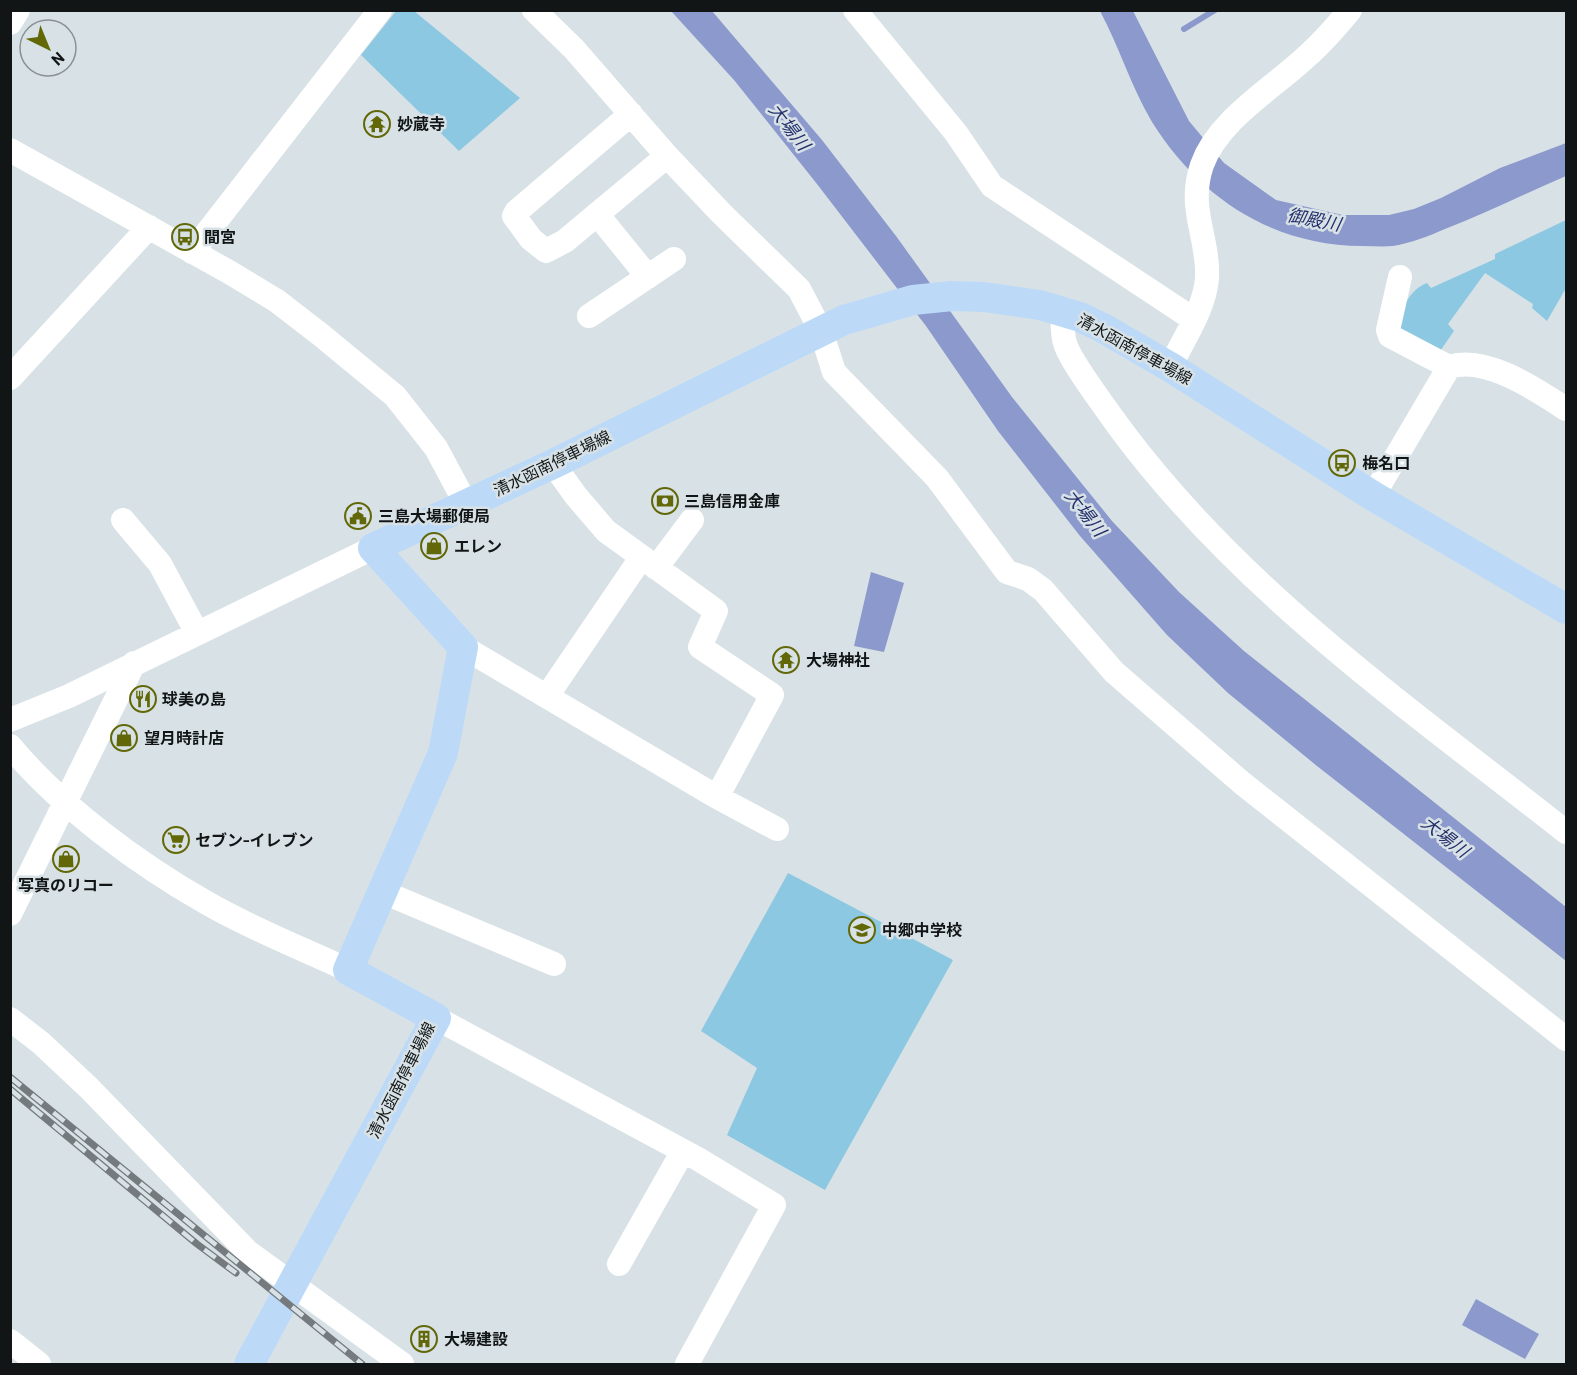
<svg xmlns="http://www.w3.org/2000/svg" width="1577" height="1375" font-family="Barlow,'Noto Sans JP',sans-serif">
	<style>
		.green { fill: #8cc8e1 }
		.water { fill: #8b99cc }
		.lines { fill: none; stroke-linecap: round; stroke-linejoin: round }
		.stream { stroke: #8b99cc; stroke-width: 6 }
		.minor { stroke: #fff; stroke-width: 24 }
		.major { stroke: #bcdaf8; stroke-width: 30 }
		.rail-casing { stroke: #747a7d; stroke-width: 7 }
		.rail { stroke: #d8e2e6; stroke-width: 4.5; stroke-dasharray: 14; stroke-linecap: butt }
		.labels { text-anchor: middle; stroke-width: 5; stroke-linejoin: round; paint-order: stroke }
		.poi-label { font-size: 16px; font-weight: bold; fill: #121516; stroke: #d8e2e6; text-anchor: start }
		.street-label { font-size: 16px; fill: #121516; stroke: #d8e2e6 }
		.water-label { font-size: 18px; font-style: italic; fill: #25306c; stroke: #d8e2e6 }
	</style>
	<rect width="100%" height="100%" fill="#d8e2e6"/>
	<path class="green" d="M396 11H414L520 98 459 151 361 55Z
		M1566 220V288L1547 321 1532 308 1533 304 1485 273 1448 324 1454 331 1436 357 1394 334C1399 316 1407 290 1427 283L1431 288 1495 259V254Z
		M788 873 953 960 825 1190 727 1135 757 1068 701 1031Z"/>
	<path class="water" d="M671 11H712L822 140 896 236 1012 397 1112 521 1179 592 1244 651 1566 907V961L1317 766 1228 693 1167 635 1080 536 998 431 926 326 817 184 734 80Z
		M1100 11H1133L1189 121 1224 163 1276 200 1343 215H1389L1414 209 1441 198 1500 168 1566 143V176C1526 193 1486 213 1445 229 1429 236 1411 243 1393 246 1383 247 1372 246 1362 246 1271 245 1200 198 1152 122 1131 87 1119 46 1100 11Z
		M871 572 904 583 884 652 854 646Z
		M1476 1299 1539 1334 1525 1359 1462 1325Z"/>
	<g class="lines">
		<path class="stream" d="M1184 29 1215 10"/>
		<path class="minor" d="M534 10 574 49 667 156 721 213 799 289 821 331 834 372 937 478 1007 572 1028 579 1043 590 1114 672 1242 783 1566 1039
			M855 10 956 133 992 186 1193 319
			M10 23 18 10
			M631 114 516 212 514 216 531 239 546 251 565 241 667 156
			M10 150 229 272 277 301 321 335 395 396 436 448 466 504
			M597 214 648 277
			M192 252 380 10
			M1400 277 1388 330 1390 336 1449 367C1486 355 1537 390 1566 409
			M1062 312C1063 322 1062 334 1065 343 1069 360 1110 414 1122 431 1243 593 1409 708 1566 832
			M589 316 674 259
			M1170 367C1183 340 1205 308 1207 278 1209 237 1187 209 1202 165 1218 120 1272 89 1306 57 1322 43 1336 27 1350 10
			M10 378 149 227
			M553 464 576 496 606 531 716 611 700 647 772 695 717 797
			M1373 496 1449 367
			M123 520 160 564 197 633
			M656 568 692 520
			M463 647 717 797 777 829
			M547 696 641 558
			M10 720 69 696 373 548
			M10 746C61 807 138 864 207 903 252 929 301 948 348 970
			M383 892 554 964
			M10 914 134 663
			M436 1018 698 1159 774 1205 687 1364
			M10 1019 41 1043 89 1088 248 1252 402 1364
			M619 1264 683 1151
			M10 1341 39 1364"/>
		<path class="major" d="M249 1364 436 1018 348 970 443 753 463 647 373 548 553 464 844 320 913 300 952 296 984 297 1040 305 1080 317 1103 328 1170 367 1373 496 1566 609"/>
		<defs>
			<path id="rail" d="M10 1077 362 1364
				M10 1089 197 1244 236 1273"/>
		</defs>
		<use href="#rail" class="rail-casing"/>
		<use href="#rail" class="rail"/>
	</g>
	<defs>
		<symbol id="temple-ring" viewBox="-11 -11 22 22"><circle r="9.5" fill="#d8e2e6" stroke="#626807" stroke-width="1.5"/><path d="M0-6L5-2H3V0L6.5 2.5H4V6H1.5V3h-3V6H-4V2.5H-6.5L-3 0V-2H-5Z" fill="#626807"/></symbol>
		<symbol id="bus-ring" viewBox="-11 -11 22 22"><circle r="9.5" fill="#d8e2e6" stroke="#626807" stroke-width="1.5"/><path d="M-5-6H5V4H4V6H2V4H-2V6H-4V4H-5ZM-3.5-4V0h7V-4ZM-3.5 1.2v1.5H-2V1.2ZM2 1.2v1.5H3.5V1.2Z" fill="#626807"/></symbol>
		<symbol id="bank-ring" viewBox="-11 -11 22 22"><circle r="9.5" fill="#d8e2e6" stroke="#626807" stroke-width="1.5"/><path d="M-6-4H6V4H-6ZM0-2.3a2.3 2.3 0 1 0 0 4.6a2.3 2.3 0 1 0 0-4.6Z" fill="#626807"/></symbol>
		<symbol id="civic-ring" viewBox="-11 -11 22 22"><circle r="9.5" fill="#d8e2e6" stroke="#626807" stroke-width="1.5"/><path d="M-.6-6.5H3V-4.5H.6V-3L4-1V1h2V6H-6V1h2V-1L-.6-3ZM-1.2 2.5V6h2.4V2.5Z" fill="#626807"/></symbol>
		<symbol id="shop-ring" viewBox="-11 -11 22 22"><circle r="9.5" fill="#d8e2e6" stroke="#626807" stroke-width="1.5"/><path d="M-5-2.5h2.3a2.7 3.5 0 0 1 5.4 0H5L5.5 6h-11ZM-1.5-2.5h3a1.5 2.3 0 0 0-3 0Z" fill="#626807"/></symbol>
		<symbol id="restaurant-ring" viewBox="-11 -11 22 22"><circle r="9.5" fill="#d8e2e6" stroke="#626807" stroke-width="1.5"/><path d="M-5-6h1v4h1v-4h1v4h1v-4h1v5L-1.5 .5V6h-2V.5L-5-1ZM5-6V6H3V1.5H1.5Q1.5-4 5-6Z" fill="#626807"/></symbol>
		<symbol id="supermarket-ring" viewBox="-11 -11 22 22"><circle r="9.5" fill="#d8e2e6" stroke="#626807" stroke-width="1.5"/><path d="M-6-5.5h2.5l.6 2H6L4.5 2H-2.5L-4.4-4H-6ZM-1.5 3.2a1.3 1.3 0 1 0 .1 0ZM3 3.2a1.3 1.3 0 1 0 .1 0Z" fill="#626807"/></symbol>
		<symbol id="school-ring" viewBox="-11 -11 22 22"><circle r="9.5" fill="#d8e2e6" stroke="#626807" stroke-width="1.5"/><path d="M0-5L7-2L0 1L-7-2ZM-4 1L0 2.5L4 1V4Q0 6-4 4Z" fill="#626807"/></symbol>
		<symbol id="building-ring" viewBox="-11 -11 22 22"><circle r="9.5" fill="#d8e2e6" stroke="#626807" stroke-width="1.5"/><path d="M-4-6H4V6H1V3H-1V6H-4ZM-2.5-4.3h1.7v1.8h-1.7ZM.8-4.3h1.7v1.8H.8ZM-2.5-1h1.7V.8h-1.7ZM.8-1h1.7V.8H.8Z" fill="#626807"/></symbol>
	</defs>
	<g fill-rule="evenodd">
		<use href="#temple-ring" x="362" y="109" width="30" height="30"/>
		<use href="#bus-ring" x="170" y="222" width="30" height="30"/>
		<use href="#bus-ring" x="1327" y="448" width="30" height="30"/>
		<use href="#bank-ring" x="650" y="486" width="30" height="30"/>
		<use href="#civic-ring" x="343" y="501" width="30" height="30"/>
		<use href="#shop-ring" x="419" y="531" width="30" height="30"/>
		<use href="#temple-ring" x="771" y="645" width="30" height="30"/>
		<use href="#restaurant-ring" x="128" y="684" width="30" height="30"/>
		<use href="#shop-ring" x="109" y="723" width="30" height="30"/>
		<use href="#supermarket-ring" x="161" y="825" width="30" height="30"/>
		<use href="#shop-ring" x="51" y="844" width="30" height="30"/>
		<use href="#school-ring" x="847" y="915" width="30" height="30"/>
		<use href="#building-ring" x="409" y="1324" width="30" height="30"/>
	</g>
	<g class="labels">
		<g class="poi-label">
			<text x="397" y="130">妙蔵寺</text>
			<text x="204" y="243">間宮</text>
			<text x="1362" y="469">梅名口</text>
			<text x="684" y="507">三島信用金庫</text>
			<text x="378" y="522">三島大場郵便局</text>
			<text x="454" y="552">エレン</text>
			<text x="806" y="666">大場神社</text>
			<text x="162" y="705">球美の島</text>
			<text x="144" y="744">望月時計店</text>
			<text x="195" y="846">セブン-イレブン</text>
			<text x="66" y="891" text-anchor="middle">写真のリコー</text>
			<text x="882" y="936">中郷中学校</text>
			<text x="444" y="1345">大場建設</text>
		</g>
		<g class="street-label">
			<text transform="translate(1135 349) rotate(29)" y="6">清水函南停車場線</text>
			<text transform="translate(552 463) rotate(-26)" y="6">清水函南停車場線</text>
			<text transform="translate(401 1080) rotate(-63)" y="6">清水函南停車場線</text>
		</g>
		<g class="water-label">
			<text transform="translate(789 127) rotate(52)" y="6">大場川</text>
			<text transform="translate(1314 220) rotate(11)" y="6">御殿川</text>
			<text transform="translate(1085 513) rotate(52)" y="6">大場川</text>
			<text transform="translate(1445 837) rotate(38)" y="6">大場川</text>
		</g>
	</g>
	<rect width="1577" height="1375" fill="none" stroke="#121516" stroke-width="24"/>
	<g transform="translate(48 48) rotate(137)"><circle r="28" fill="#d8e2e6" stroke="#899093" stroke-width="1.5"/>
	<path d="M0-4.5L10 22L0 15L-10 22Z" fill="#626807"/>
	<text y="-9" font-size="16" font-weight="bold" text-anchor="middle" fill="#121516">N</text>
	</g>
</svg>
